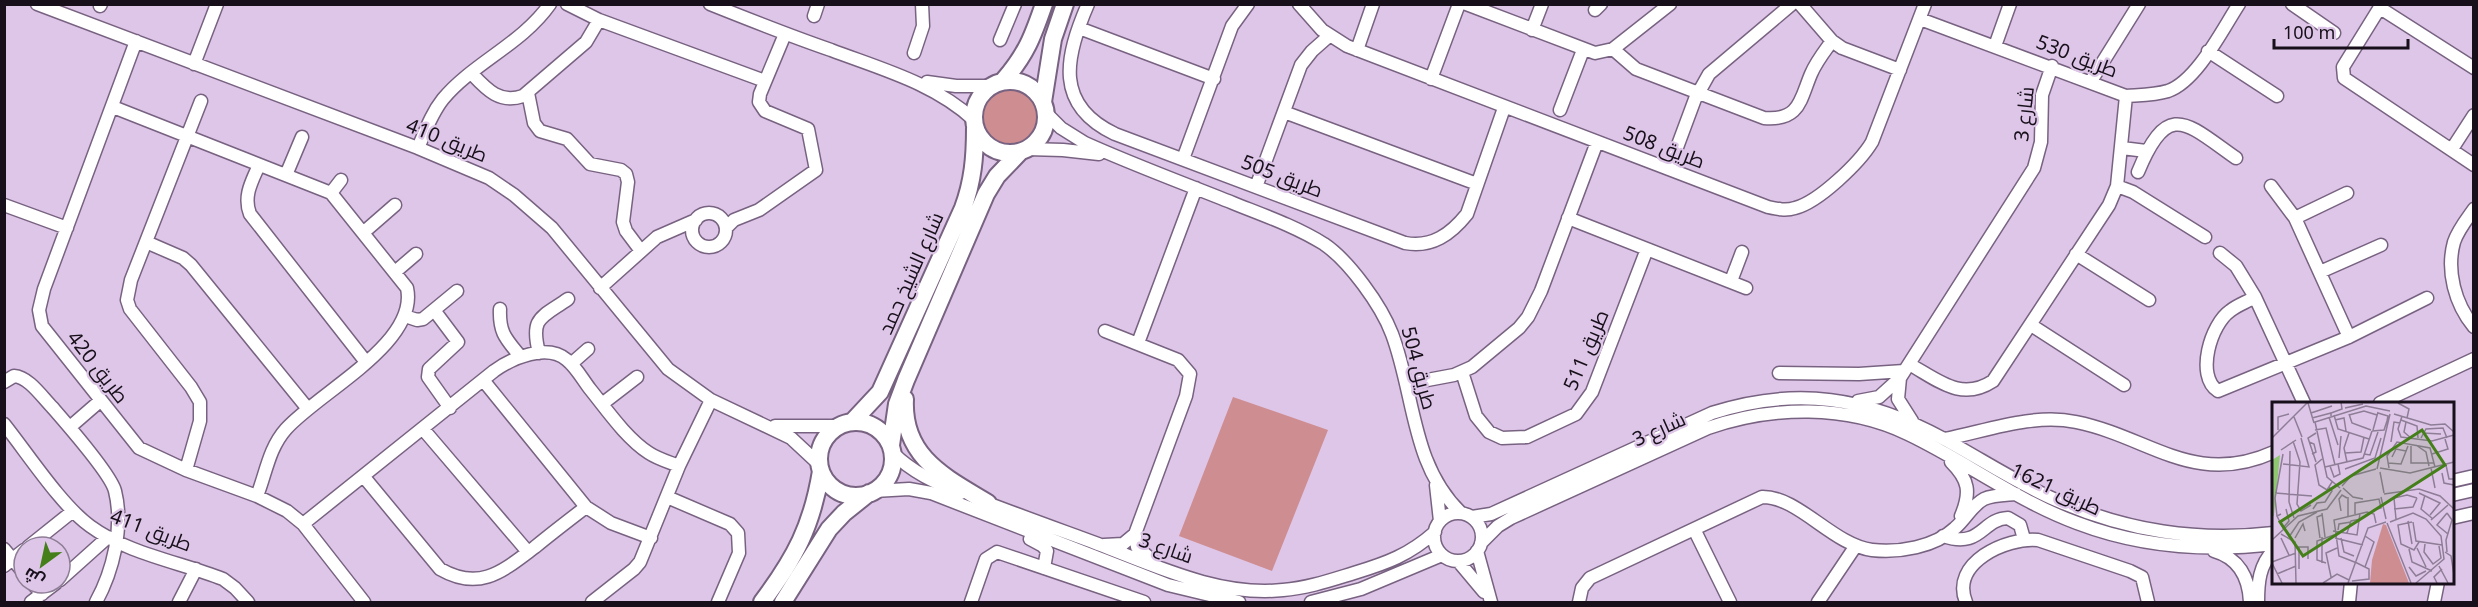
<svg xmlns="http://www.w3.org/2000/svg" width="2478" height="607" font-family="'Noto Sans',Cairo,sans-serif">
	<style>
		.grass { fill: #ce8d91 }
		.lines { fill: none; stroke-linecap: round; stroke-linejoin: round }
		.minor-casing { stroke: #786281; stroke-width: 15 }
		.major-casing { stroke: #786281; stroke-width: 20 }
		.minor { stroke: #fff; stroke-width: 12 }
		.major { stroke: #fff; stroke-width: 16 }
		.labels { text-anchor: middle; stroke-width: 4.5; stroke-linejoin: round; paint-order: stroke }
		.street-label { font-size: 20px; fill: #170f1a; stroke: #dec6e8 }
		.inset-road { fill: none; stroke: #8e7d96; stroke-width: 1.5 }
		.view { fill: #447f19; fill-opacity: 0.15; stroke: #447f19; stroke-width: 3 }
		.inset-edge { fill: none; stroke: #170f1a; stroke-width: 3 }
	</style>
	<rect width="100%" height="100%" fill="#dec6e8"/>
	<path class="grass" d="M982 117a28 28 0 1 1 56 0a28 28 0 1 1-56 0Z
		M1233 397 1328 430 1272 571 1179 536Z"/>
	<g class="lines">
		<defs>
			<path id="minor" d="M37 4 418 148 489 178 514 195 552 228 668 369 711 400 791 438 820 465
				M567 4 599 20 765 81
				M710 4C750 20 790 36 831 50 881 69 934 83 974 120
				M1088 4C1065 57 1054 105 1115 134L1405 243C1432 248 1451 234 1467 214L1504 108
				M1299 4 1322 30 1347 46 1768 207C1777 209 1786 211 1795 208 1819 202 1860 162 1872 142L1925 4
				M1466 4 1595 53 1613 49 1670 4
				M1800 4 1832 41 1842 48 1900 70
				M2292 4 2334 33
				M2382 4 2343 67 2344 78 2474 165
				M100 6 101 4
				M2380 8 2474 68
				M1595 10 1601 4
				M814 16 818 4
				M1920 19 2126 96C2140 95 2155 95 2168 91 2197 81 2222 30 2239 4
				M1079 28 1214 79
				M1532 30 1542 4
				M1000 40 1015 4
				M136 41 44 289 39 310 42 326 139 448 186 470 257 496 287 511 303 524 364 602
				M1995 46 2010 4
				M1613 49 1636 69 1764 118C1800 121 1800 100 1811 74 1816 62 1824 52 1832 41
				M1357 50 1373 4
				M2208 51 2277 96
				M914 53 923 26 922 4
				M194 64 217 4
				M472 74C487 90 500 104 523 96L586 42 599 20
				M1431 79 1459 4
				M2091 81 2139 4
				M927 82 956 86H991
				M528 93 534 123 540 131 567 139 590 164 621 170 626 174 628 182 623 222 626 231 641 251
				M113 107 331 193 407 288C419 343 319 392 286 429 269 448 266 473 257 496
				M1560 110 1583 50
				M1284 112 1477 184
				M1046 113 1061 128 1085 143C1134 165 1183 183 1233 203 1263 215 1295 226 1324 244 1349 261 1381 305 1392 334 1415 395 1411 465 1461 513
				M418 148C425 132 431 114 443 99 473 63 522 44 550 4
				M2122 148 2146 151
				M1027 149 1063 150 1099 154
				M2452 149 2474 115
				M1183 159 1232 26 1248 4
				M259 165C252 181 243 196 250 214L366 362
				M1669 169 1695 99 1709 74 1792 4
				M2138 172C2168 99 2186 123 2236 158
				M286 175 302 137
				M2117 186 2133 192 2205 237
				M2271 186 2295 218 2349 337
				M1256 187 1301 65 1312 51 1329 36
				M331 193 341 180
				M4 205 67 228
				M2474 209C2467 219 2458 230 2454 242 2446 271 2455 304 2474 327
				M692 230a17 17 0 1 1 34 0a17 17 0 1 1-34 0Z
				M1568 218 1746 288
				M2295 218 2347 193
				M726 228 734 220 759 210 816 170 808 129 765 111 759 102 760 94 785 34
				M364 232 395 205
				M146 242 183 258 191 265 308 409
				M2220 253 2236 266 2255 297 2304 403
				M2076 254 2149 300
				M395 272 416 254
				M2320 272 2381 245
				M1731 281 1742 252
				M600 288 657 237 696 220
				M2255 297C2247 302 2237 305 2230 311 2211 324 2195 376 2218 391L2349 337 2427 298
				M500 309C499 333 506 339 520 356
				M434 310 458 342 429 369 428 377 450 408
				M405 316 417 320 423 319 457 291
				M2031 325 2124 385
				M1105 331 1178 360 1190 374 1186 396 1135 534 1137 547 1153 561
				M1138 343 1196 188
				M539 353C530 317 541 318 568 299
				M571 364 588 349
				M1909 364C1938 380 1961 402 1993 381L2109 205 2117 186 2126 96
				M1462 372 1476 416 1489 432 1502 438 1527 437 1576 414 1592 392 1647 249
				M1779 373 1859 374 1904 371
				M1900 378 1898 399 1912 421
				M483 380 586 507 611 523 651 538
				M4 382 14 376C29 377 42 397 52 407 65 422 111 474 115 491 124 527 113 571 96 602
				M1406 384 1454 375 1472 367 1519 328 1528 317 1541 291 1597 142
				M1858 401 1879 397 1900 378 2034 168 2041 142 2042 95 2052 66
				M2380 403 2474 359
				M602 404 637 377
				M4 424C28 454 61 505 90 526 128 554 180 562 223 579L235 588 248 602
				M775 426H838
				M70 427 100 401
				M423 429 528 552
				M1945 439C1986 431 2033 413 2076 422 2150 437 2194 488 2274 452
				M893 453C913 473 935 482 961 493
				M1951 462C1969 480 1971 492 1961 516
				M186 470 200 421V402L191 387 130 309 127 300 131 280 201 101
				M364 477 440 569C480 592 503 571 535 547 552 533 569 520 586 507
				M2452 481 2474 476
				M1436 485 1440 521
				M874 491 909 489 931 493 1168 585 1239 602
				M2452 495 2474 490
				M667 497 730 524 738 533 739 553 718 602
				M982 501C1021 516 1060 530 1098 544 1156 566 1220 597 1283 590 1308 588 1331 580 1354 573 1387 563 1409 555 1435 532
				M1434 537a24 24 0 1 1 48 0a24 24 0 1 1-48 0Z
				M1472 517 1491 514 1712 413C1796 386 1867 397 1944 439 1981 459 2017 483 2056 500 2127 531 2197 542 2274 533
				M2452 518 2474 513
				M303 524 494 371C512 358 547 343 567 360 576 367 583 380 590 389 607 410 626 438 649 453 658 459 669 462 679 466
				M1695 531 1730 602
				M1943 536C1982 549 1981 519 2008 518L2020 525 2024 539
				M1030 539 1043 546 1047 551 1044 568
				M1481 543 1498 526 1511 518 1708 428C1772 406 1846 404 1908 434 1965 461 2017 501 2077 523 2140 547 2207 552 2274 544
				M1104 545 1123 544 1135 534
				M28 547 73 511
				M4 549 24 573
				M1477 551 1491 602
				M2214 551C2239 558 2249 578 2250 602
				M1458 561 1484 592
				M4 566 24 550
				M60 580 108 537
				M32 583 42 594
				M31 602 56 583
				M179 602 196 569
				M592 602 634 569 640 562 679 466 711 400
				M971 602 986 559 997 552 1144 602
				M1311 602 1361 589 1442 555
				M1579 602 1582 588 1590 578 1762 497C1798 496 1833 545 1872 550 1899 553 1935 547 1955 528 1966 519 1971 506 1984 499 1993 495 2006 495 2016 494
				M1818 602 1855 547
				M1966 602C1950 563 2006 537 2038 540L2130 571 2142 577 2148 602
				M2258 602C2258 583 2259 565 2274 550
				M2349 602 2351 582
				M2434 602 2438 582"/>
			<path id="major" d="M974 117a36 36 0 1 1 72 0a36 36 0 1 1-72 0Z
				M1003 81C1026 55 1033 36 1044 4
				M1043 102 1053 39 1065 4
				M905 399C902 457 945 477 988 503
				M852 422 880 392 963 208C973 181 975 157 975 128
				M819 459a37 37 0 1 1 74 0a37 37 0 1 1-74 0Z
				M891 445 897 404 906 380 986 194 997 176 1020 152
				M762 602C795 558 812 526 821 471
				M783 602 829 529 844 513 869 493"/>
		</defs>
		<use href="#minor" class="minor-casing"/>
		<use href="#major" class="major-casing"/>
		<use href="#minor" class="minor"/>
		<use href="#major" class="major"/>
	</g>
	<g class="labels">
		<g class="street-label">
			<text transform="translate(2077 56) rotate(21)" y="7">طريق 530</text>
			<text transform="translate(2024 114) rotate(-84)" y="7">شارع 3</text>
			<text transform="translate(447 140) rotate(22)" y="7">طريق 410</text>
			<text transform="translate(1664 147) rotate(21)" y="7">طريق 508</text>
			<text transform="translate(1282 176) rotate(21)" y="7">طريق 505</text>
			<text transform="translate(911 273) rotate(-66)" y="7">شارع الشيخ حمد</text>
			<text transform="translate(1586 350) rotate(-67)" y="7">طريق 511</text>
			<text transform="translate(98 367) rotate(52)" y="7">طريق 420</text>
			<text transform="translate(1419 368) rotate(75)" y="7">طريق 504</text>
			<text transform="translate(1659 429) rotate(-24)" y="7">شارع 3</text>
			<text transform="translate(2056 489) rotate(25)" y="7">طريق 1621</text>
			<text transform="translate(151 530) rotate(21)" y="7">طريق 411</text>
			<text transform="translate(1166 548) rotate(19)" y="7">شارع 3</text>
		</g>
	</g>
	<g transform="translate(2272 402)">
		<rect width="182" height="182" fill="#dec6e8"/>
		<path d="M111 122 114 123 137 181H98L100 158Z" fill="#ce8d91"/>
		<path d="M8 53 2 113 0 117V58Z" fill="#8fc771"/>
		<path class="inset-road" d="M36 1 42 21M126 1 137 7 135 16M73 6 91 2M39 11 60 4M77 12 80 21 99 28M122 12 159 23 173 22 182 30M62 13 66 27 97 37M77 13 92 9 105 13M59 14V11L70 7 69 0M130 14 126 27 129 35 160 39 182 33M22 15 30 35M57 15 66 43M40 16 59 11M63 18 72 16 74 29M129 18 145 24 146 36M134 20 132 30 140 37M6 28V15L17 12M43 28 54 26 63 63M101 28 106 10M100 29 112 28 115 19 116 14 106 11M151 31 169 32M0 36 36 0M149 36 154 27 171 26 175 36M21 39 28 60 25 102 29 109 39 103M37 40 42 42 44 50 40 52M119 40 122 20 128 21M144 43 154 50 157 64M139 44V61H162M9 48 24 38M18 49 17 100 22 116M73 51 89 50 92 35M92 52 98 53 106 30M160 52 176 47 173 37M120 55 124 47 134 49M67 56 69 34M50 57 43 63 47 83 55 88 60 80M44 60 36 36 44 31M75 60 72 46 77 31M116 61 129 62 136 44M11 62 37 65 29 36M174 63 177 77H182M58 64 62 75 68 72 66 62M53 65 91 56 100 29M108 66 138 71 182 60M117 66 115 54 125 40 158 46 163 65M159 66 163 86M73 67 103 56 109 36M105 67 118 12M108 70 112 91M170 71 172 81 182 83M70 84 79 74 104 67M68 86 55 75 43 20 94 4 118 9M71 86 81 95 91 97M3 91 40 94M147 91 168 101 158 113M112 92 147 87 168 94 182 107M153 93 149 107 161 117M76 95V114M109 95 114 117M41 107 45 101 53 100 60 89 57 85M122 107 141 105 145 96M69 109 67 97 70 93 75 96M50 111 53 135M175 111 180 118 174 138 175 150M175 111 165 123 176 132M9 112 5 114 11 126 17 119 14 107M83 112V101L107 97 109 106 101 108M5 114 3 96 11 52M124 117 122 96 135 93 145 96M159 118 176 103M136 119 140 142M118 120 141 111 154 117 169 134 172 157 144 181M140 120 126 123 129 142 142 148 147 140M141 120 144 139 170 143M115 121 139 181M66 128 67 122 79 120M61 129 85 133 88 111M75 131 79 119 89 117M9 132 23 140 24 181M17 135 27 120 45 110M50 135V161M9 136 17 153M23 136 31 122 33 129M48 136 45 115 50 113M63 136 91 143M69 136 72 150 82 154M0 138 26 114 55 107 69 88M153 142 152 150 161 162 169 156 167 144M0 145V161L10 181M23 145H36V157M27 145V167M145 146 154 165M137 147 140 160 160 169M173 150 179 154 182 173M0 160 24 151M54 161 45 158V139L62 133M85 161 67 154 62 118 95 110 102 112 104 121M167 164 176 181M93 165 102 140 93 134M137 165 144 174 154 169M5 172 24 164M59 175 54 151 65 146M80 179 97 177V167L85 161M51 181 65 172 77 178M76 181 96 126 114 120M165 181 162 175 170 167"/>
		<path class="view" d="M150 28 173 63 31 154 8 120Z"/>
		<rect width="182" height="182" class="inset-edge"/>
	</g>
	<rect width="2478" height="607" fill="none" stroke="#170f1a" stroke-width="12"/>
	<g transform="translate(42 565) rotate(213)"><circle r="28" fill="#dec6e8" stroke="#8e7d96" stroke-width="1.5"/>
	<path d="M0-4.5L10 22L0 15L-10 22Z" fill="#447f19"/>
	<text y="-9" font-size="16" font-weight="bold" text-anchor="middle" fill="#170f1a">ش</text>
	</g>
	<path d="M2274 39v9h134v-9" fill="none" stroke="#170f1a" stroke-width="3"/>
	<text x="2283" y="39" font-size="18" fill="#170f1a" stroke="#dec6e8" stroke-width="4.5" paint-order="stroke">100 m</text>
</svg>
